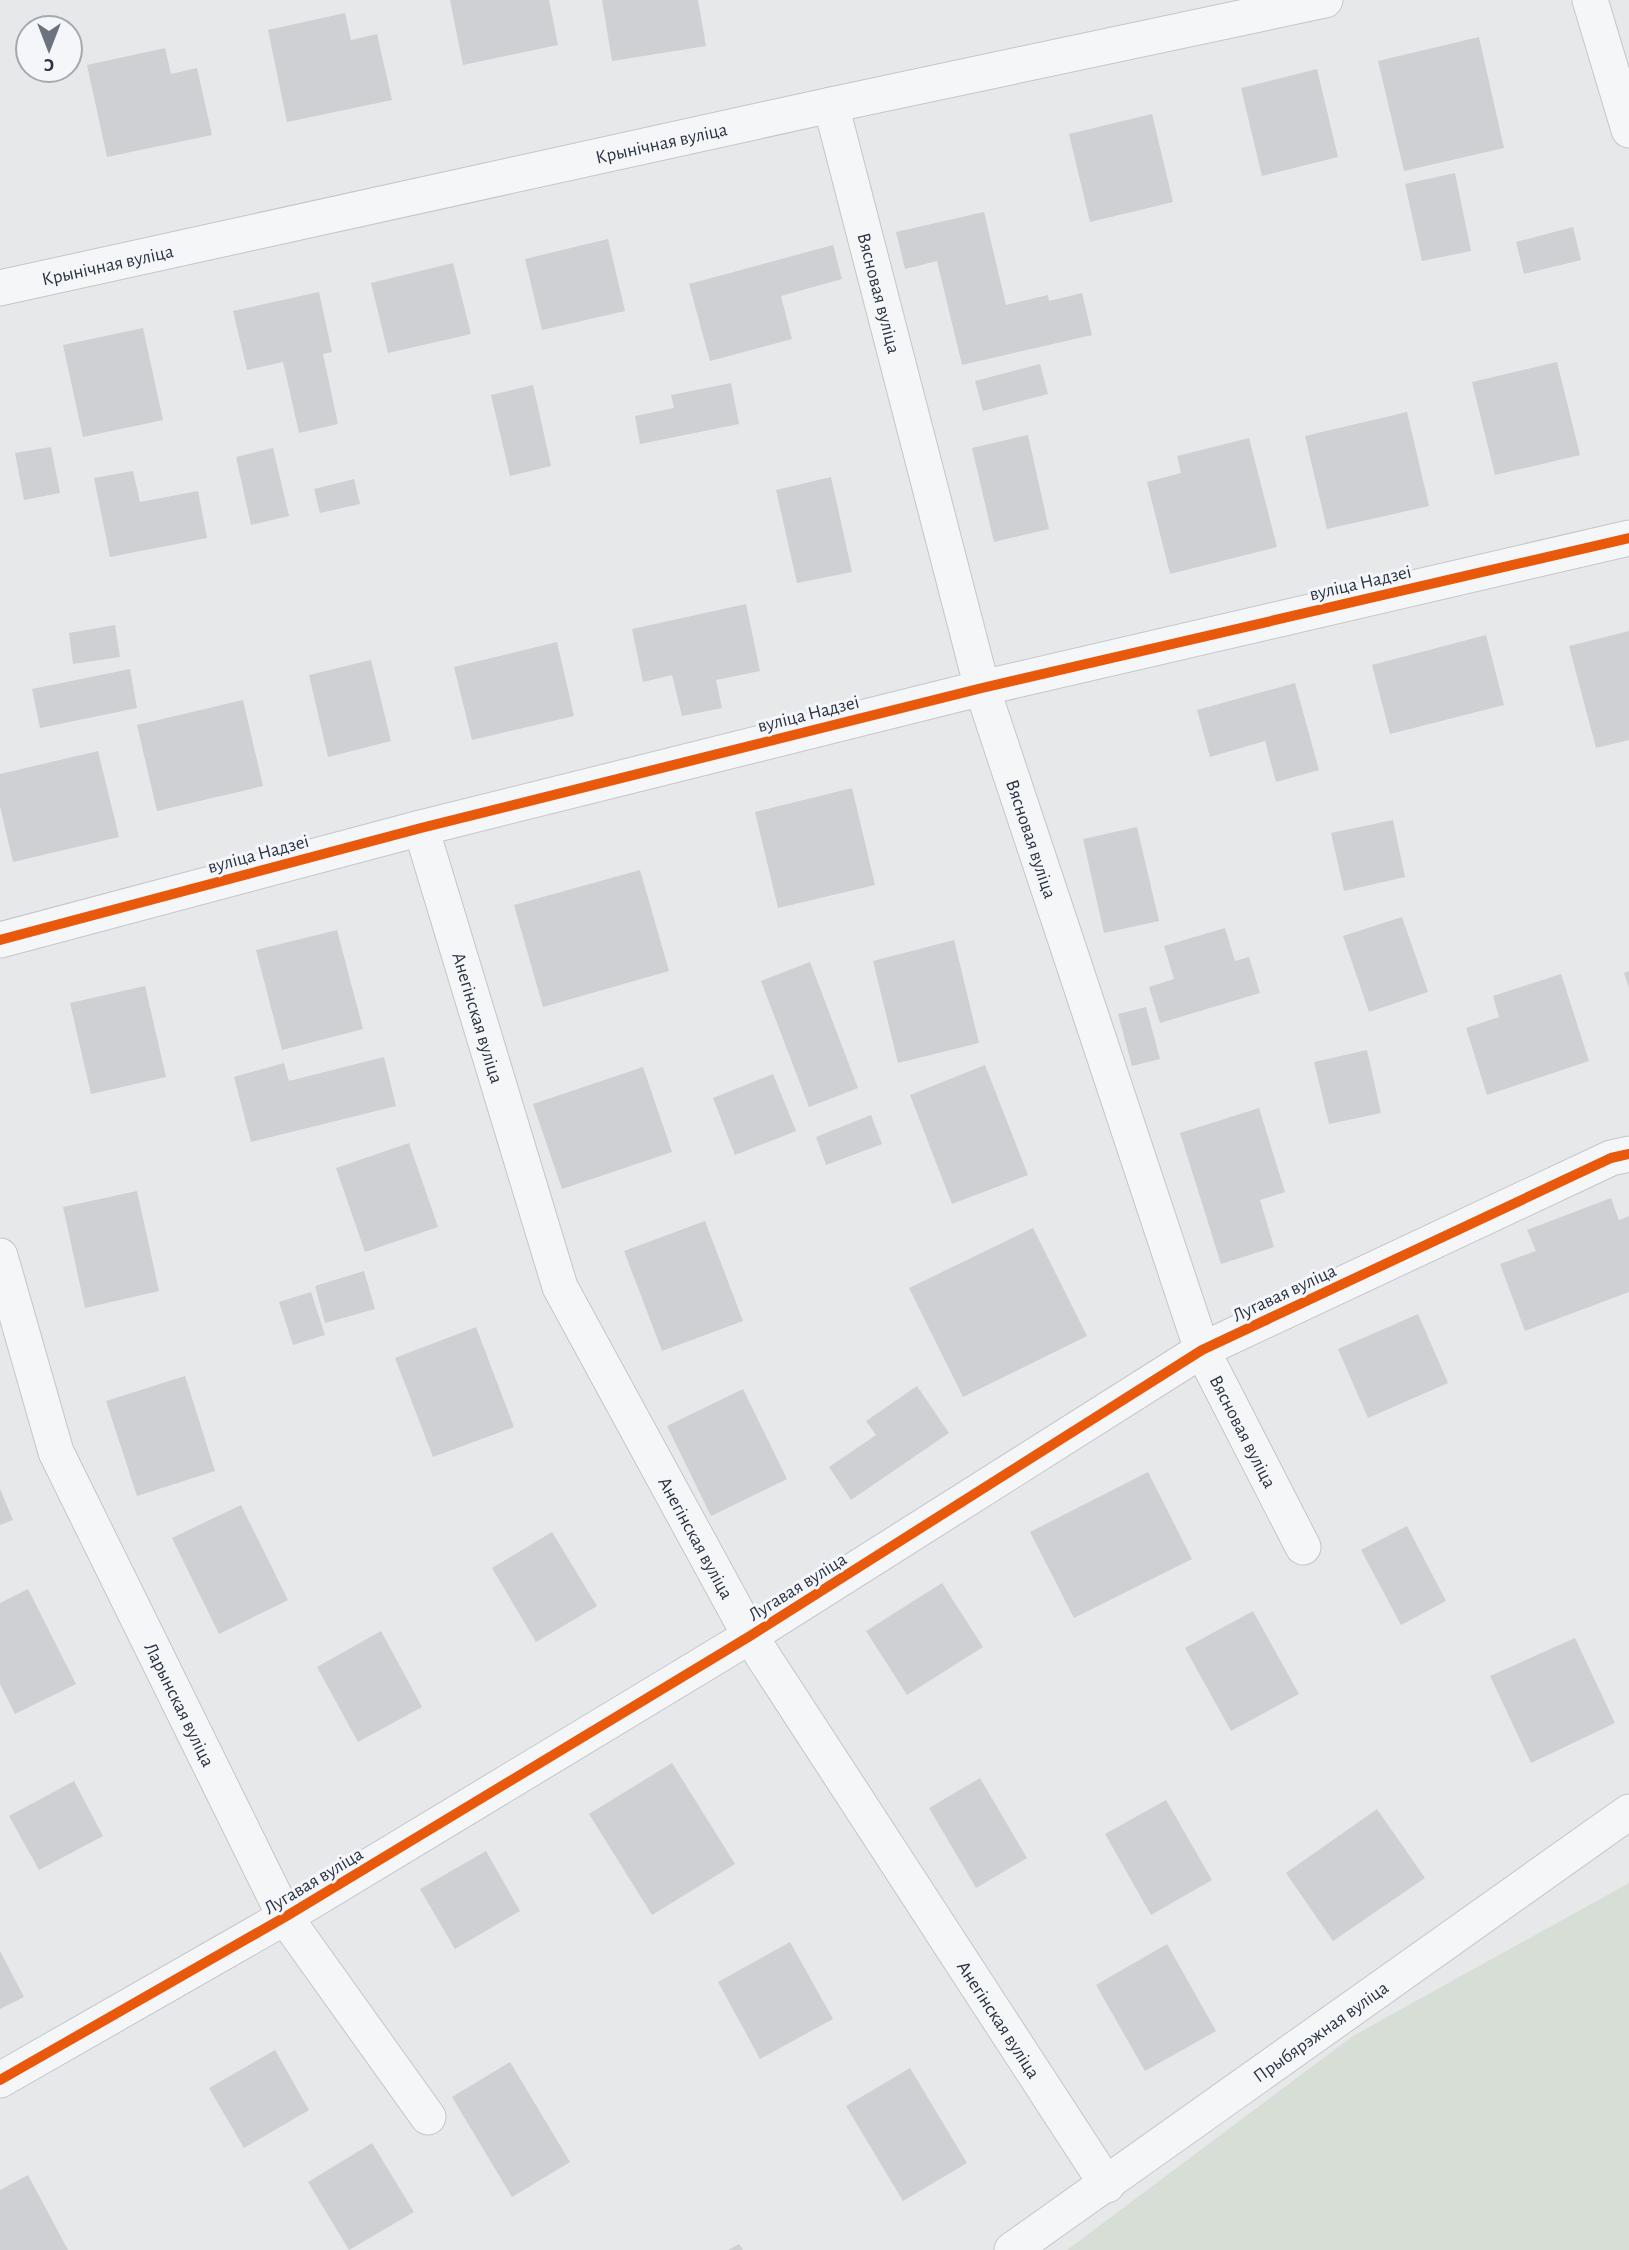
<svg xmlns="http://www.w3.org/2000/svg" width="1629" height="2250" font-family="'Alegreya Sans',sans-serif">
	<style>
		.green { fill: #d6ded6 }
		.building { fill: #ced0d3 }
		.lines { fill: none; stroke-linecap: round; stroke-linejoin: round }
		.minor-casing { stroke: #c4c6c8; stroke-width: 37 }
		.minor { stroke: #f5f6f7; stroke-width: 35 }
		.cycleway-casing { stroke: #f4f6f9; stroke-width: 15 }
		.cycleway { stroke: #e8590c; stroke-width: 10 }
		.labels { text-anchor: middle; stroke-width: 6; stroke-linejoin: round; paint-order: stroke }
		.street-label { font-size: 19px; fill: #2b3445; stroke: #f4f6f9 }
	</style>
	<rect width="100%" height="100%" fill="#e6e8ea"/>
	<path class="green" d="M1629 1883V2250H1067L1353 2036Z"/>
	<path class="building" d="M450 0H549L558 45 463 65Z
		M602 0H698L706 46 612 61Z
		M345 13 351 40 377 34 392 100 287 122 268 30Z
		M1479 37 1504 148 1404 171 1378 61Z
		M165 48 171 74 197 68 212 135 107 157 87 65Z
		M1317 69 1338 157 1262 176 1241 88Z
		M1152 114 1173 202 1090 222 1069 134Z
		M1455 173 1471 251 1422 261 1405 184Z
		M984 212 1006 305 1048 295 1049 301 1082 293 1092 335 962 365 937 261 905 269 896 232Z
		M1573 227 1581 260 1524 274 1516 242Z
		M608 239 625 311 542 330 525 259Z
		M833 245 842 279 781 296 792 339 710 361 689 284Z
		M453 263 471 334 388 353 371 283Z
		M319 292 332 352 323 354 338 424 299 433 283 362 247 370 233 311Z
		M143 328 163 420 83 437 63 345Z
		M1557 362 1580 455 1495 475 1472 382Z
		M1040 364 1048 394 983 411 975 381Z
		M731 383 739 424 640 444 635 416 674 408 671 395Z
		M533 385 551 466 510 476 491 395Z
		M1407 412 1429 506 1327 529 1305 436Z
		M1028 435 1049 529 994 542 972 448Z
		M1249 438 1277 547 1170 574 1147 482 1181 473 1177 456Z
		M51 447 60 493 24 500 15 453Z
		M273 448 289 516 251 525 236 457Z
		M133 471 140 502 198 491 207 538 110 557 94 478Z
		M831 477 852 572 797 583 776 490Z
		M354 479 360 504 320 513 314 489Z
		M746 604 760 671 716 680 722 708 682 716 672 675 643 682 632 629Z
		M115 625 120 657 73 664 69 633Z
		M1629 631V740L1596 748 1569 646Z
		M1486 635 1504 705 1390 734 1372 665Z
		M557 642 574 716 472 740 454 667Z
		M371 660 391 741 328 757 309 675Z
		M130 669 137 708 40 728 32 689Z
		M1295 683 1319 770 1276 782 1265 741 1210 757 1197 710Z
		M243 700 263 786 157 811 137 725Z
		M98 751 119 837 13 862 0 806V774Z
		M852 788 875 885 778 908 755 812Z
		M1393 820 1405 877 1344 891 1331 833Z
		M1137 827 1159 921 1104 933 1083 839Z
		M640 870 669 971 543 1007 514 905Z
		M1402 917 1428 992 1369 1012 1343 936Z
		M1225 928 1235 961 1249 957 1260 993 1160 1023 1149 987 1174 979 1164 946Z
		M337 930 363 1029 282 1050 256 950Z
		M954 940 979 1043 898 1063 873 961Z
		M810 962 858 1088 809 1107 761 981Z
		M1629 971V988L1624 973Z
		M1561 974 1589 1061 1487 1095 1466 1028 1499 1017 1493 996Z
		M145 986 166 1077 91 1094 70 1003Z
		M1146 1007 1160 1059 1132 1066 1118 1014Z
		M1367 1050 1381 1113 1329 1124 1314 1062Z
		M384 1057 396 1106 251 1142 234 1077 284 1063 289 1081Z
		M985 1065 1028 1175 952 1204 910 1095Z
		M643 1067 672 1152 562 1189 533 1104Z
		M773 1074 796 1131 735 1155 713 1098Z
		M1259 1108 1285 1192 1260 1200 1274 1247 1221 1264 1180 1133Z
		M871 1115 882 1144 826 1165 816 1137Z
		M409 1143 438 1227 365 1252 336 1168Z
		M137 1191 159 1291 85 1308 63 1207Z
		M1611 1198 1619 1220 1629 1216V1292L1525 1331 1500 1264 1536 1251 1527 1230Z
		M705 1221 743 1321 662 1351 624 1251Z
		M1033 1228 1087 1336 963 1397 909 1288Z
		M364 1271 375 1309 325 1323 315 1286Z
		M311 1292 325 1335 293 1345 279 1302Z
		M1418 1314 1448 1383 1368 1418 1338 1349Z
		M476 1327 514 1427 433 1457 395 1358Z
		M185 1376 215 1471 137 1496 106 1401Z
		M917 1386 949 1433 851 1500 829 1467 876 1435 866 1421Z
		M743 1389 787 1479 711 1516 667 1426Z
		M1148 1472 1192 1559 1074 1618 1030 1532Z
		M0 1489 13 1520 0 1525Z
		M241 1505 288 1600 219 1634 172 1538Z
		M1407 1526 1446 1601 1401 1625 1361 1550Z
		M552 1532 597 1606 536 1642 492 1568Z
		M942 1583 983 1647 907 1695 866 1631Z
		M28 1589 76 1684 15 1714 0 1684V1603Z
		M1253 1611 1299 1694 1231 1731 1185 1648Z
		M381 1631 422 1707 358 1742 317 1667Z
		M1575 1638 1615 1723 1531 1763 1490 1676Z
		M672 1763 735 1864 652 1915 589 1814Z
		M980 1778 1027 1858 976 1888 929 1808Z
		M74 1781 103 1836 39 1870 9 1816Z
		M1166 1800 1212 1880 1151 1915 1105 1834Z
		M1377 1809 1425 1878 1333 1941 1286 1873Z
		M486 1851 520 1911 455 1949 420 1889Z
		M790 1942 833 2019 760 2059 718 1982Z
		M1167 1944 1216 2031 1145 2071 1096 1985Z
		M0 1951 24 1997 0 2009Z
		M275 2050 309 2110 244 2148 209 2088Z
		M510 2062 570 2162 512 2197 452 2097Z
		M910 2068 967 2163 903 2201 846 2106Z
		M372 2143 414 2212 349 2250 308 2182Z
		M28 2175 68 2250H0V2190Z
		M739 2244 743 2250H728Z"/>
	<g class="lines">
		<defs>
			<g id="minor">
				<path d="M1590 0 1629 130"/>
				<path id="s1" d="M831 105 982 688 1202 1350 1303 1547"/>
				<path id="s2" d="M0 288 831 105 1325 0"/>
				<path id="s3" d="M421 828 560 1287 750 1636 1107 2185"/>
				<path d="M0 940 421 828 982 688 1629 538"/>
				<path id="s4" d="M0 1256 56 1452 285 1917 428 2117"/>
				<path d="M0 2080 285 1917 750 1636 1202 1350 1611 1158 1629 1154"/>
				<path id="s5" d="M1012 2250 1629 1812"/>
			</g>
		</defs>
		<use href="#minor" class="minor-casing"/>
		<use href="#minor" class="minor"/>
		<defs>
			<path id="cycleway" d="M0 940 421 828 982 688 1629 538
				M0 2080 285 1917 750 1636 1202 1350 1611 1158 1629 1154"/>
		</defs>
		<use href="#cycleway" class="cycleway-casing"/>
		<use href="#cycleway" class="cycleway"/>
	</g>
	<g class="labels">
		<g class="street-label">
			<text dy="7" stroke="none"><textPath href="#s2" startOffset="677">Крынічная вуліца</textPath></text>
			<text dy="7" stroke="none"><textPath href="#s2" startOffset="110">Крынічная вуліца</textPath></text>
			<text dy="7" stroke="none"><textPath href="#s1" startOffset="194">Вясновая вуліца</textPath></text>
			<text transform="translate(1360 582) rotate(-13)" y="7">вуліца Надзеі</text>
			<text transform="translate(808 713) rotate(-14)" y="7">вуліца Надзеі</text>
			<text dy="7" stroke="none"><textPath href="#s1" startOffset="761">Вясновая вуліца</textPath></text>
			<text transform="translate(258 853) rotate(-15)" y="7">вуліца Надзеі</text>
			<text dy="7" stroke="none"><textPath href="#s3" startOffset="198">Анегінская вуліца</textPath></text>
			<text transform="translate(1284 1292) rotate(-25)" y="7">Лугавая вуліца</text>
			<text dy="7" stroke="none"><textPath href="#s1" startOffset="1391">Вясновая вуліца</textPath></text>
			<text dy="7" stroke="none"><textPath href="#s3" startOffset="765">Анегінская вуліца</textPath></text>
			<text transform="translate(797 1586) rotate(-32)" y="7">Лугавая вуліца</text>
			<text dy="7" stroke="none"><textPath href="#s4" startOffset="485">Ларынская вуліца</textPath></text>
			<text transform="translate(313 1880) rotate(-31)" y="7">Лугавая вуліца</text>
			<text dy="7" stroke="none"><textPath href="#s3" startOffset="1334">Анегінская вуліца</textPath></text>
			<text dy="7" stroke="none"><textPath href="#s5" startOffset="378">Прыбярэжная вуліца</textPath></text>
		</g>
	</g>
	<g transform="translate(49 49) rotate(180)"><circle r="33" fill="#f4f6f9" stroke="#a4a8b1" stroke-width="2"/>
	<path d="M0-5L12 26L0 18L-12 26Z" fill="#6c737f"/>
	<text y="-10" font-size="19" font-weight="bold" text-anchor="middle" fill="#2b3445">С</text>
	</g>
</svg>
